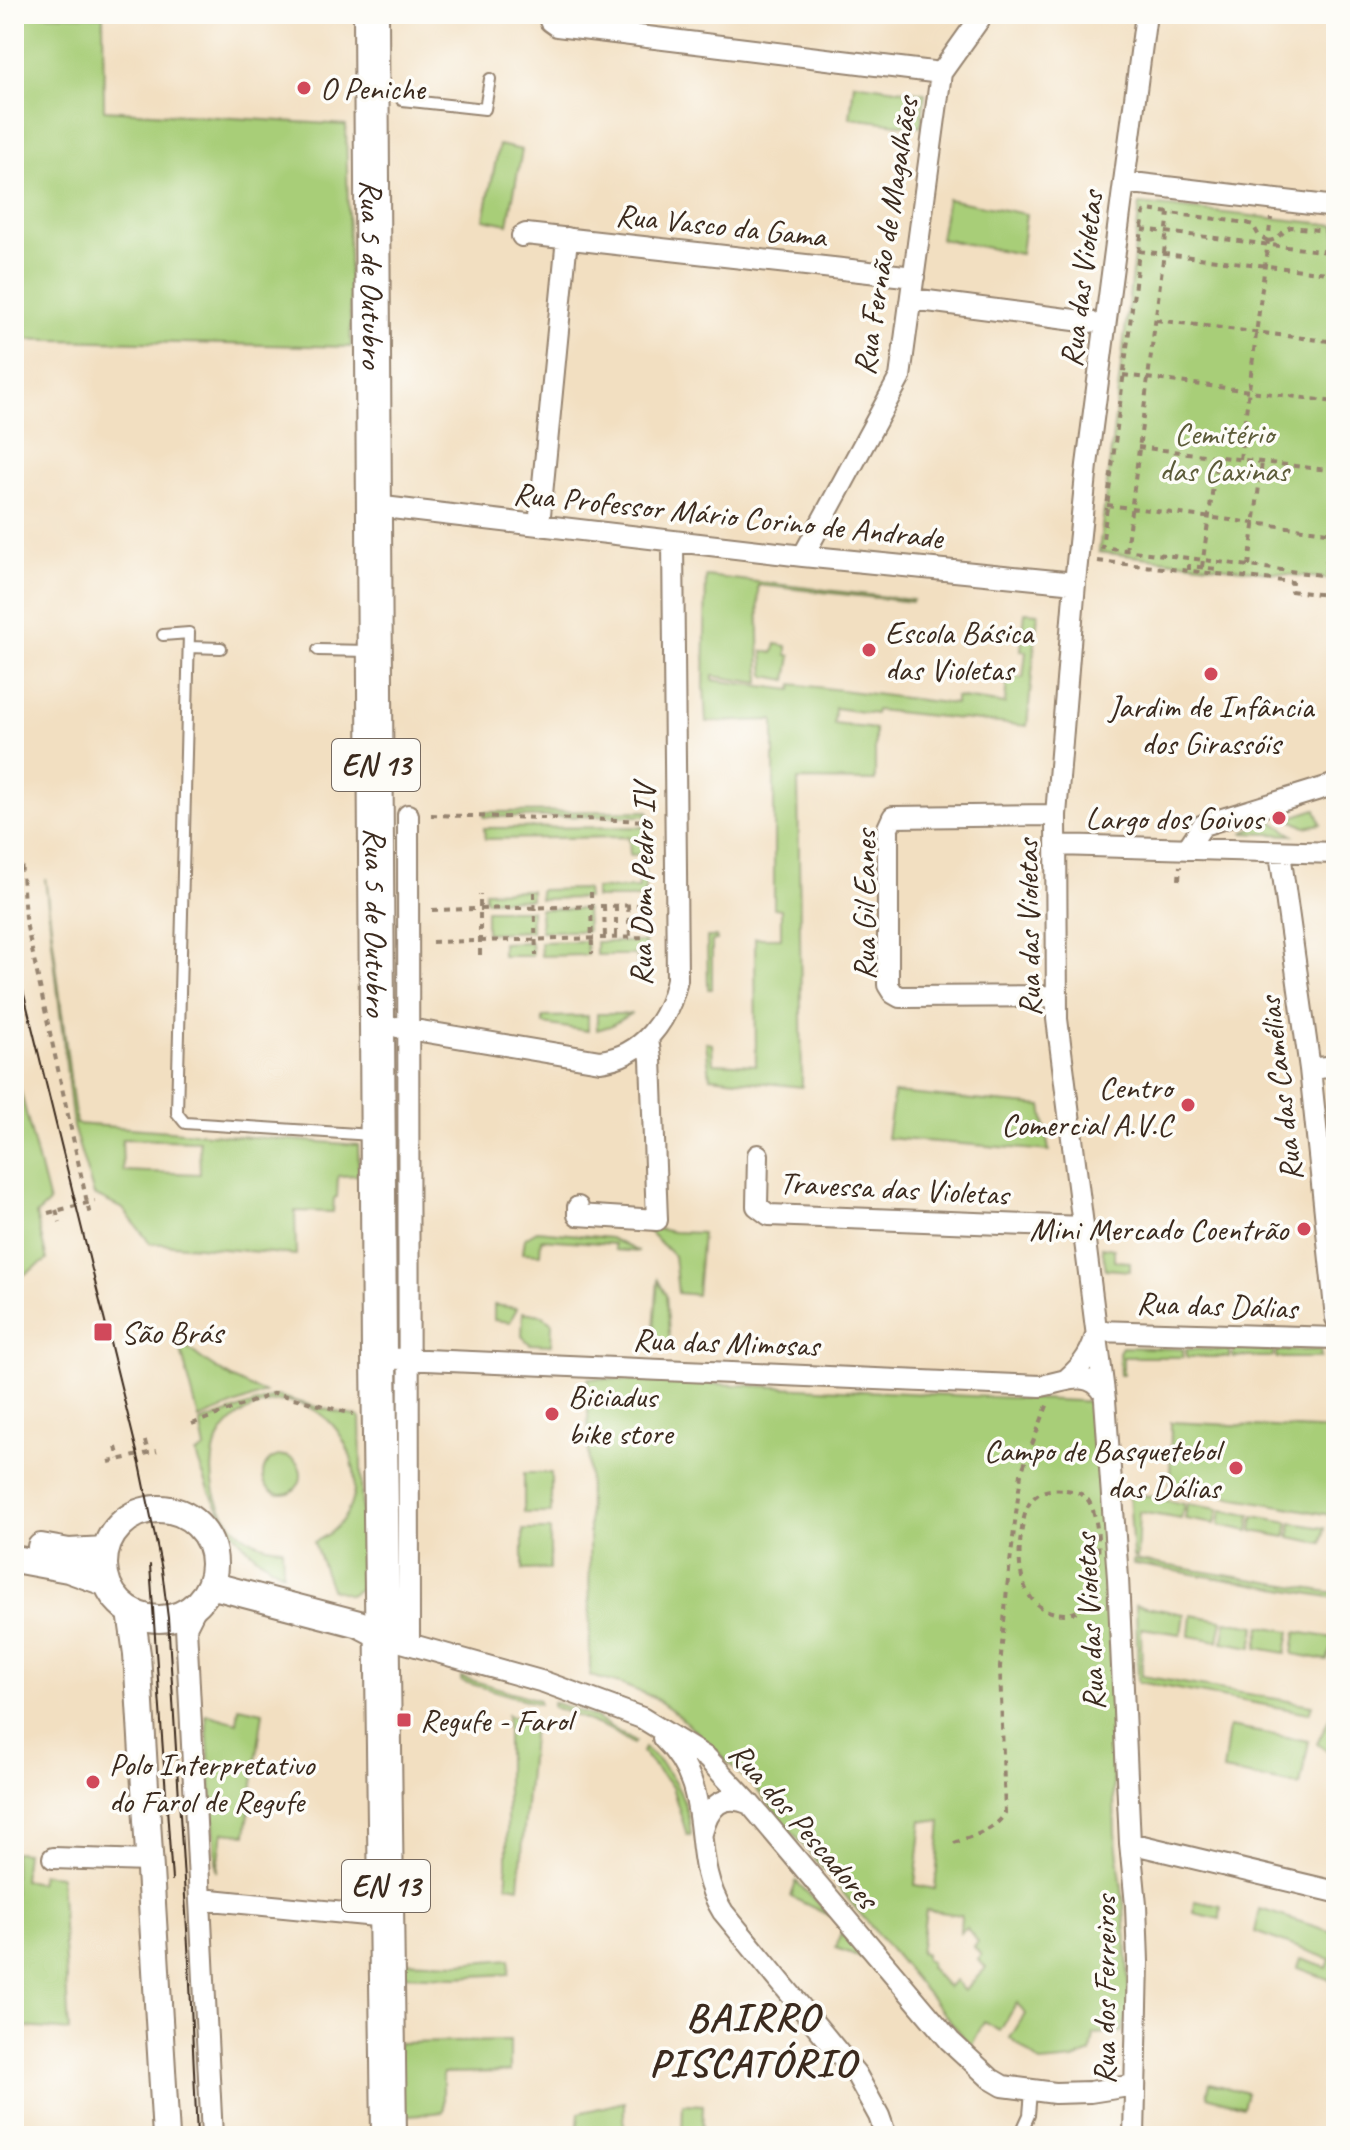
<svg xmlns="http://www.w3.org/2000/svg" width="1350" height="2150" font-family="Caveat,sans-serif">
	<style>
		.green { fill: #a8ce78; stroke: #727c4b; stroke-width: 2; fill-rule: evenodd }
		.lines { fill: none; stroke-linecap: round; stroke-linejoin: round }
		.service-casing { stroke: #968470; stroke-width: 14 }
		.minor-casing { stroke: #968470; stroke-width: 24 }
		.tertiary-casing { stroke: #968470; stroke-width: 30 }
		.primary-casing { stroke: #968470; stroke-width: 38 }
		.path { stroke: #968470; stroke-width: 4; stroke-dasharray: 6 6; stroke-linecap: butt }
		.service { stroke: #fff; stroke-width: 10 }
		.minor { stroke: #fff; stroke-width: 20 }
		.tertiary { stroke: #fff; stroke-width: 26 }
		.primary { stroke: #fff; stroke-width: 34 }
		.tram { stroke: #3b2a1e; stroke-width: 2 }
		.poi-dot { fill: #d1495b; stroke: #fdfcf7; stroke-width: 3 }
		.labels { text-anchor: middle; stroke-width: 7; stroke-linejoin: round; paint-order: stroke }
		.shield { fill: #fdfcf7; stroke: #75695f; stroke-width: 2 }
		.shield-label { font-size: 30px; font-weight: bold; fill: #3b2a1e }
		.poi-label { font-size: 32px; fill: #3b2a1e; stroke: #fdfcf7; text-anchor: start }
		.street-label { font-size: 32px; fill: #3b2a1e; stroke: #fdfcf7 }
		.park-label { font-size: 32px; fill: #5c5b39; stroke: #fdfcf7 }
		.district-label { font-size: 40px; font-weight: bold; letter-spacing: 2px; fill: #3b2a1e; stroke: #fdfcf7 }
	</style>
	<rect width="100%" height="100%" fill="#fdfcf7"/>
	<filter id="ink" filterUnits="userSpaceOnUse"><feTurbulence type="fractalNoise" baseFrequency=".0125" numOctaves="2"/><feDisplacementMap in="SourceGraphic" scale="16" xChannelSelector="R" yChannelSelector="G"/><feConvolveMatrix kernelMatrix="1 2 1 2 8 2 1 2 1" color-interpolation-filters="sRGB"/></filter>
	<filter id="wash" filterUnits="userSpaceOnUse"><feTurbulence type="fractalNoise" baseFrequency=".006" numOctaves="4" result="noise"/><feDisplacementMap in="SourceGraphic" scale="32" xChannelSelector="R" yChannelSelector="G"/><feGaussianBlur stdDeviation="1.8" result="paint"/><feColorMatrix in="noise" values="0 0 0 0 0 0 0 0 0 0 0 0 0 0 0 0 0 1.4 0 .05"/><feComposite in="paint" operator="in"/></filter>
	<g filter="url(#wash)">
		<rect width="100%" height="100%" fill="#f2dfc1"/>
		<path class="green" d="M26 14 103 16 104 110 346 125 351 347 14 339V27Z
			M854 83 925 93 921 127 850 118Z
			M499 145 522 150 508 224 484 219Z
			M947 199 1026 214 1021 254 940 239Z
			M1140 204 1336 225V580L1099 552Z
			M706 576 913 600 912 602 758 585 760 683 713 676V680L792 690 793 684 937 702 955 704V697L1005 704 1007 676 1023 678 1026 652 1021 650 1025 612 1038 613 1027 726 876 710 875 714 835 708 834 724 875 729V781L798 780 802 1087 710 1077 706 1042 712 1044 713 1063 756 1065 755 938H781V909L774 908V720L706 722 704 687Z
			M776 644 787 646V655L791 656 787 680 765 676 763 651 773 653Z
			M1316 809 1321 824 1305 827 1288 818Z
			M648 811 649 816 484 817V812Z
			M1272 821 1293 835 1242 833Z
			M648 827 647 854 630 855 629 837 485 839 484 828Z
			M645 864V898H595V889L639 888V865Z
			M45 878 76 1124 358 1145 359 1175 338 1176 337 1197 334 1198 333 1212 295 1211 296 1255 150 1243 123 1209 94 1195 73 1127ZM122 1139 199 1141 200 1174 123 1171Z
			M586 889 587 898 540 899V890Z
			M531 890V899L485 900V891Z
			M540 909H586L587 931H541Z
			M486 910H531V931L486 933Z
			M707 937H716L717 940 712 941V989H708Z
			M586 941 587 955 541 956 540 942Z
			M531 942 532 956H502V943Z
			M596 942H645V975H638L637 955H596Z
			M597 1014H630L610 1026 597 1030Z
			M588 1016V1031L543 1024V1017Z
			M14 1066 49 1203 36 1215 47 1260 14 1281Z
			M894 1093 1042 1106 1049 1151 887 1138Z
			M643 1226 673 1232 702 1233 697 1295 678 1293 674 1256Z
			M537 1231 610 1238 639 1252 615 1250 614 1244 541 1239 540 1254 523 1253 525 1238Z
			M1102 1247 1114 1249V1261L1130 1262V1271L1106 1269Z
			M658 1280 666 1295 670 1346 662 1340H653Z
			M494 1305 517 1308 510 1322 494 1320Z
			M523 1312 542 1315 552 1323 551 1345 530 1344 522 1336Z
			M178 1339C204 1363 231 1381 265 1393L199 1419Z
			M1122 1347 1183 1349V1357H1123V1375H1120L1119 1352Z
			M1186 1349 1229 1350V1357H1187Z
			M1233 1350 1273 1351V1357H1233Z
			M1320 1350 1321 1358H1276V1351Z
			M588 1378 1098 1402 1108 1589 1115 1833 1124 1905 1130 2010 1122 2032 1094 2034 1091 2053 1074 2060 1041 2063 1010 2038 1025 2014 1017 2003 1000 2031 984 2022 971 2046 757 1790 676 1713 653 1697 620 1684 590 1676ZM922 1820 941 1822 935 1889 915 1885ZM926 1910 961 1915 960 1932 966 1927 978 1942 974 1947 981 1955 978 1959 986 1968 964 1991 955 1981 948 1988 929 1967 930 1962 925 1960V1954L920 1952Z
			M276 1396C305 1403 331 1412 360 1417L362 1516 360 1589 350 1595 331 1589 314 1542C402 1504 332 1358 242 1414 226 1424 215 1440 213 1459 207 1504 236 1546 282 1548L283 1573C235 1549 211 1503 196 1454L205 1449 200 1423Z
			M1171 1422 1336 1430V1516L1170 1486Z
			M263 1475a19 19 0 1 1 38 0a19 19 0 1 1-38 0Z
			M524 1473H551V1513H524Z
			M1129 1492 1184 1504 1181 1519 1139 1512 1137 1558 1133 1557Z
			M1187 1504 1218 1509 1215 1524 1185 1519Z
			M1221 1510 1251 1515 1249 1531 1219 1525Z
			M1254 1516 1289 1522 1286 1537 1252 1531Z
			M1292 1523 1325 1528 1322 1543 1289 1537Z
			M523 1530H550V1569L523 1570Z
			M1133 1560 1336 1593V1598L1133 1564Z
			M1136 1605 1184 1614 1181 1634 1141 1628 1142 1676 1312 1705 1309 1713 1138 1682Z
			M1191 1615 1222 1620 1218 1641 1189 1636Z
			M1226 1621 1256 1626 1252 1647 1223 1642Z
			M1261 1626 1290 1631 1286 1653 1257 1648Z
			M1296 1632 1335 1638 1327 1660 1293 1654Z
			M461 1677 539 1700V1704L461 1681Z
			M553 1702 596 1718 635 1742 633 1744 609 1729 553 1707Z
			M1336 1704 1334 1731 1336 1732V1756L1317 1744Z
			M239 1707 263 1712 246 1834 223 1832 217 1872 206 1714 237 1723Z
			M507 1715 533 1724 519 1887 507 1885Z
			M1229 1727 1309 1741 1300 1786 1223 1771Z
			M644 1748C672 1770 688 1800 691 1835H687L672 1787 642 1752Z
			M14 1852 26 1853 23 1880 39 1883 41 1874 60 1876 69 2031 14 2026Z
			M796 1881 830 1916 791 1897Z
			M1195 1901 1221 1906 1220 1919 1194 1913Z
			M1260 1909 1336 1933V1982L1298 1968 1301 1959 1327 1968 1330 1959 1255 1932Z
			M841 1933 866 1959 836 1948Z
			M510 1959 509 1974 456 1977 399 1975 400 1961 460 1963Z
			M510 2041V2072L443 2073V2112L399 2116 398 2043Z
			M1210 2083 1247 2093 1243 2107 1207 2096Z
			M624 2102V2136H577L579 2113Z
			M683 2104 703 2105 702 2136H682Z"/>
	</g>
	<g filter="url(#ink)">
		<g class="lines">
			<defs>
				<path id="service" d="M402 100 485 109 490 79
					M163 635 189 633 177 1113 185 1123 372 1135
					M189 647 221 648
					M318 650 369 651
					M1024 2126 1029 2115 1031 2092"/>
				<path id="minor" d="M548 14 550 21 557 26 941 73
					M1124 182 1336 207
					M522 236 526 234 914 277
					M912 299 1090 322
					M375 506 803 556 1075 583
					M539 525 567 238
					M803 556 900 377 941 73 983 14
					M408 815 409 1644
					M1056 815 893 817 888 828V985L893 993 900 997 1056 996
					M1057 845 1336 853
					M1187 849 1203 825 1336 784
					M1280 853 1310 1069 1336 1318
					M397 1027 600 1061C643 1056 669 1020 677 979L673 541
					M1310 1069 1336 1066
					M758 1155 757 1206 769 1215 1082 1227
					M578 1207V1215L657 1220 651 1059 648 1039
					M379 1358 1041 1386C1064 1382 1088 1368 1104 1393
					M1068 1378C1084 1364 1092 1352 1097 1331L1336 1338
					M198 1603 186 1627 212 2136
					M384 1637 544 1682 612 1707 642 1718 707 1758 750 1804 950 2041 991 2079 1003 2086 1055 2093 1090 2092 1135 2085
					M663 1738C719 1792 686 1854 723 1912L856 2074 879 2116 886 2136
					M702 1833C709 1806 722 1792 750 1804
					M1130 1843 1336 1892
					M53 1858 148 1861
					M201 1899 386 1917
					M1134 2136 1138 1962 1136 1905 1130 1843 1118 1578 1105 1400 1057 1019 1056 815 1075 583 1087 465 1146 14"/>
				<path id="tertiary" d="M104 1564a55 55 0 1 1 110 0a55 55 0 1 1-110 0Z
					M41 1547 69 1552 105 1550
					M14 1559 68 1569 107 1583
					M210 1585 359 1624 384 1637
					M131 1612 137 1654 166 2136"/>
				<g id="primary">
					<path id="s1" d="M371 14 379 1358 389 2136"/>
				</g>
			</defs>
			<use href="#service" class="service-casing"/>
			<use href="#minor" class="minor-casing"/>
			<use href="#tertiary" class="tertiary-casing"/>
			<use href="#primary" class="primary-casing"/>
			<path class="path" d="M14 15 15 14
				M1142 229 1336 253
				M1268 241 1259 236 1253 225 1247 223 1147 210 1144 212 1102 547 1336 577
				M1268 241C1280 240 1282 230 1291 227L1336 232
				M1139 251 1336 274
				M1156 320 1336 342
				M1123 375 1336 402
				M1138 447 1336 471
				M1240 459 1271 218
				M1107 505 1336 533
				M1126 551 1169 213
				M1098 561 1292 582 1291 591 1336 596
				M1249 566 1262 462
				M1202 567 1217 457
				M1189 570V566L1217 569 1216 573
				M1325 575 1336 486
				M14 758 25 918 90 1216
				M431 815 656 821
				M1179 880 1180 866
				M534 892 536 956
				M591 892 592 954
				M604 906 605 937
				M616 906V937
				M628 906 630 937
				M432 910 646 905
				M432 942 648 937
				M480 955V894
				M56 1210 60 1222
				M48 1213 95 1201
				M192 1424 275 1393 353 1414
				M145 1441 148 1452
				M116 1447 119 1459
				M109 1462 157 1451
				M1066 1490C1074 1491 1083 1493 1088 1500 1104 1522 1105 1613 1066 1614 1022 1614 1016 1569 1021 1535 1023 1522 1025 1504 1036 1496 1044 1489 1056 1489 1066 1490Z
				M954 1843C973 1835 994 1832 1005 1813L1000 1667 1007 1588 1021 1473 1048 1403"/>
			<use href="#service" class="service"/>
			<use href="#minor" class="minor"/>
			<use href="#tertiary" class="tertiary"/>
			<use href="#primary" class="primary"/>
			<path class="tram" d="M14 954 140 1464 162 1570 168 1618 189 1962 197 2136
				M150 1565 172 1880"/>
		</g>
	</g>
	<g class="poi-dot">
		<circle cx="304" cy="88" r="8"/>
		<circle cx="869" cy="650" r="8"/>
		<circle cx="1211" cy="674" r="8"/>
		<circle cx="1279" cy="818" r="8"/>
		<circle cx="1188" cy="1105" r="8"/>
		<circle cx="1304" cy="1229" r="8"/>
		<rect x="93" y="1322" width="20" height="20" rx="4"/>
		<circle cx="552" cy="1414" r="8"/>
		<circle cx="1236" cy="1468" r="8"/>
		<rect x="396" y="1712" width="16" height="16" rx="4"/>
		<circle cx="93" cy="1782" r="8"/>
	</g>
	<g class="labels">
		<g class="shield">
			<rect x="332" y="739" width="88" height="52" rx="6"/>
			<rect x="342" y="1860" width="88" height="52" rx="6"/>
		</g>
		<g class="shield-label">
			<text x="376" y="775">EN 13</text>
			<text x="386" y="1896">EN 13</text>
		</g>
		<g class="poi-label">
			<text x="320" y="99">O Peniche</text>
			<text x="885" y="643">Escola Básica<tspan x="885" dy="37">das Violetas</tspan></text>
			<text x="1211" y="717" text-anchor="middle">Jardim de Infância<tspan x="1211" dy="37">dos Girassóis</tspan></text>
			<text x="1263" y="829" text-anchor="end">Largo dos Goivos</text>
			<text x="1172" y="1098" text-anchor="end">Centro<tspan x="1172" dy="37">Comercial A.V.C</tspan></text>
			<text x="1288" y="1240" text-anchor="end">Mini Mercado Coentrão</text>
			<text x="121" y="1343">São Brás</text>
			<text x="568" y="1407">Biciadus<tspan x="568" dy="37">bike store</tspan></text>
			<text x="1220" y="1461" text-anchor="end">Campo de Basquetebol<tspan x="1220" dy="37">das Dálias</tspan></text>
			<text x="420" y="1731">Regufe - Farol</text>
			<text x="109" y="1775">Polo Interpretativo<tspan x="109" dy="37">do Farol de Regufe</tspan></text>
		</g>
		<g class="street-label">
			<text transform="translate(721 225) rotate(6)" y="11">Rua Vasco da Gama</text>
			<text transform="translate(885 236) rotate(-81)" y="11">Rua Fernão de Magalhães</text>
			<text dy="11" stroke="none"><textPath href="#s1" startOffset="260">Rua 5 de Outubro</textPath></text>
			<text transform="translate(1081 279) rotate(-83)" y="11">Rua das Violetas</text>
			<text transform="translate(728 515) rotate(6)" y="11">Rua Professor Mário Corino de Andrade</text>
			<text transform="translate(642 885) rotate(-89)" y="11">Rua Dom Pedro IV</text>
			<text transform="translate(864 905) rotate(-90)" y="11">Rua Gil Eanes</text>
			<text dy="11" stroke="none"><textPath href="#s1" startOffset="908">Rua 5 de Outubro</textPath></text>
			<text transform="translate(1028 928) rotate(-91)" y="11">Rua das Violetas</text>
			<text transform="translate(1280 1089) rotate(-97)" y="11">Rua das Camélias</text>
			<text transform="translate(894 1188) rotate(3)" y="11">Travessa das Violetas</text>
			<text transform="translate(1217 1305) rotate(2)" y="11">Rua das Dálias</text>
			<text transform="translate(726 1342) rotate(2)" y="11">Rua das Mimosas</text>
			<text transform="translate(1089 1622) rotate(-93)" y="11">Rua das Violetas</text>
			<text transform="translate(804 1825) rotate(49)" y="11">Rua dos Pescadores</text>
			<text transform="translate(1104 1990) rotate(-90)" y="11">Rua dos Ferreiros</text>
		</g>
		<g class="park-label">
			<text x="1224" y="444">Cemitério<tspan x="1224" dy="37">das Caxinas</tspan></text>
		</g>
		<g class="district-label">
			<text x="753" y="2030">BAIRRO<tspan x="753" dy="46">PISCATÓRIO</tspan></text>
		</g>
	</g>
	<rect width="1350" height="2150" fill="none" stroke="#fdfcf7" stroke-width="48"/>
</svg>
